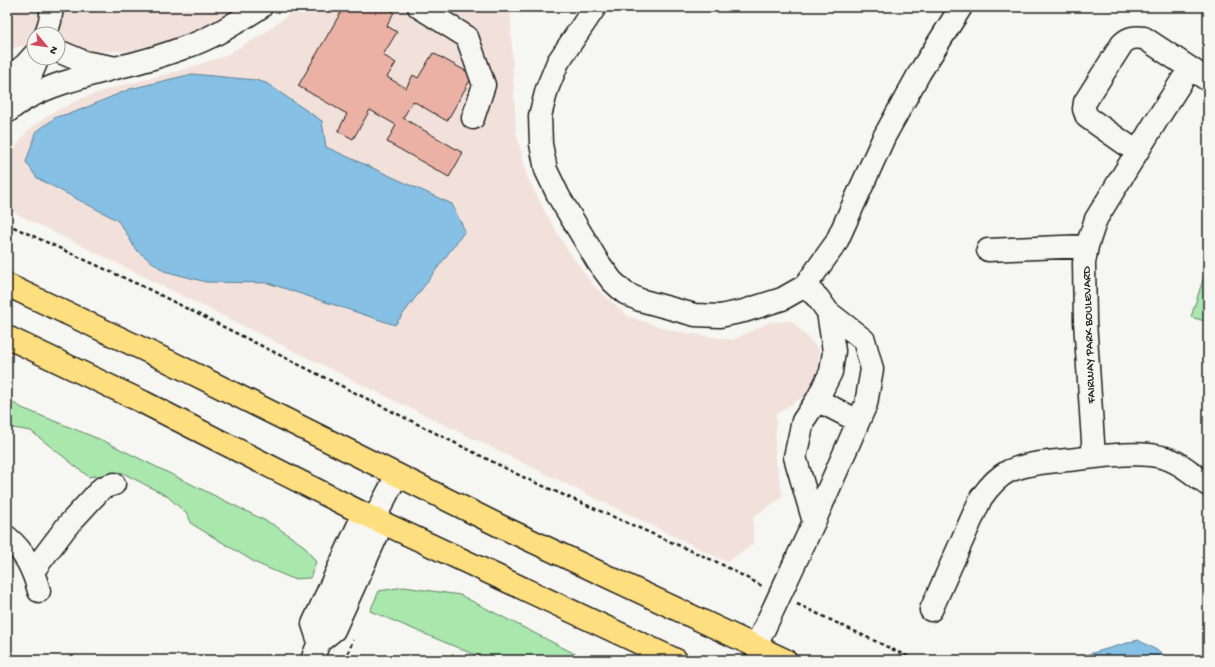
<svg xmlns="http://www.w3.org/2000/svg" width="1215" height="667" font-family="'Gochi Hand',sans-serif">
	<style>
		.built { fill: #f2e1db }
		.green { fill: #a9e7ad; stroke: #628264 }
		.water { fill: #86c1e5; stroke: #5c7f95 }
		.building { fill: #eab1a4; stroke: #1c1c1c }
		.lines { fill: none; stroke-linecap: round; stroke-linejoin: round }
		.minor-casing { stroke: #1c1c1c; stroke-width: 25 }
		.major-casing { stroke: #1c1c1c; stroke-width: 25 }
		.path { stroke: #1c1c1c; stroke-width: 2.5; stroke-dasharray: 4 3; stroke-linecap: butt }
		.minor { stroke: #f6f6f2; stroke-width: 22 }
		.major { stroke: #fedf80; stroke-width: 22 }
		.labels { text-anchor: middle; stroke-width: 3; stroke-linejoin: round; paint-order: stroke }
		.street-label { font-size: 12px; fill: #1c1c1c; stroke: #f6f6f2 }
	</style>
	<rect width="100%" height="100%" fill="#f6f6f2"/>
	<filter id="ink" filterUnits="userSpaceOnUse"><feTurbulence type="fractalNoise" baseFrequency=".025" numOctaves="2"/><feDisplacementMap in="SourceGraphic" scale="8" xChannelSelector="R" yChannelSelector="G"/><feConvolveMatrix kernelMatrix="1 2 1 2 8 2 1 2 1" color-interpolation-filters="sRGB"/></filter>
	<g filter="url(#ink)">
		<path class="built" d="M7 7H239L189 35 131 51 91 52 58 43V34H34V43L7 50Z
			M299 7H510L516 132 527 176 545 212 565 246 593 285 629 317 674 331 732 340 770 322 792 321 819 350V367L809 393 776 414 775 456 783 497 753 517V544L727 562 385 396 7 209V159L27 131 53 112 83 98 112 88 178 71 222 57 260 36Z"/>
		<path class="green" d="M1208 264V322L1191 317Z
			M7 399 22 408 104 441 274 525 304 546 316 562 310 578 293 579 256 563 192 524 187 514 167 496 121 472 89 477 31 431 7 427Z
			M404 587 460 595 587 660H487L370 611 379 591Z"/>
		<path class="water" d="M192 74 256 80 266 83 322 121 326 147 452 204 465 231 395 325 268 283 206 282 164 271 136 250 125 231 117 220 37 178 26 162 36 132 56 117 75 112 130 89Z
			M1138 640 1162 653 1166 660H1068Z"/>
		<path class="building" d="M344 7H385L394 12 387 26 397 32 383 55 396 63 387 77 406 88 413 75 418 78 433 53 473 75 447 121 413 101 403 118 463 153 449 177 387 142 396 125 370 110 353 139 338 131 347 114 298 86Z"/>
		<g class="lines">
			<defs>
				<path id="minor" d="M419 7 467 37 484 85 473 118
					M595 7 558 62 547 89 540 116 541 144 546 170 559 197 598 262 612 281 625 293 640 300 695 315 720 316 744 311 782 299 805 286
					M46 34 50 21 52 7
					M58 51 84 62 112 67
					M7 79 25 65 34 55
					M15 104 30 77 38 58
					M7 112C35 87 83 77 119 67 142 62 164 55 186 47 213 38 237 22 261 7
					M1137 152 1087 117 1084 109 1085 102 1122 44C1129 37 1135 37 1144 38L1208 80
					M988 250 1087 246
					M817 400 858 421
					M1094 457 1085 321 1084 263 1087 246 1096 219 1158 118 1190 68
					M374 519 397 475
					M814 522 795 457 803 421 817 400 831 372 834 351 828 312
					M7 537C25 552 33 569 39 591
					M33 571 67 526 102 488 114 484
					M931 610 981 498C988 488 997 477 1009 471 1028 463 1048 462 1068 460 1096 457 1139 450 1165 458 1181 462 1195 476 1208 485
					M319 642 313 624 359 524 374 519
					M756 646 814 522 866 404 872 369 864 340 828 312 818 298 805 286 836 243 884 137 920 72 961 7
					M312 660 319 642 334 630 377 535 374 519"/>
				<path id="major" d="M7 285 164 359 500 526 785 660
					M7 337 143 402 190 426 364 514 676 660"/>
			</defs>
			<use href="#minor" class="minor-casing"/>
			<use href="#major" class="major-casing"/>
			<path class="path" d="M7 224 146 288 527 479 719 563 762 586
				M797 604 915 660
				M345 660 353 640"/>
			<use href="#minor" class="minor"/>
			<use href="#major" class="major"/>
		</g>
	</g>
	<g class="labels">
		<g class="street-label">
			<text transform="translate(1088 335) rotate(-92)" y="4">FAIRWAY PARK BOULEVARD</text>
		</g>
	</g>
	<rect width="1215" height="667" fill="none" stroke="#f6f6f2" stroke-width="24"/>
	<rect x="12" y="12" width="1191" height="643" fill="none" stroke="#1c1c1c" stroke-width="1.5" filter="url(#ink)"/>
	<g transform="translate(46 46) rotate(119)"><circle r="19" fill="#f6f6f2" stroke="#9f9f9c"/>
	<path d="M0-3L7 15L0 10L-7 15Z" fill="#d1495b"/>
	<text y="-6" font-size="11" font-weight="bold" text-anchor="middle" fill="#1c1c1c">N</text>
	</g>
</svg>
